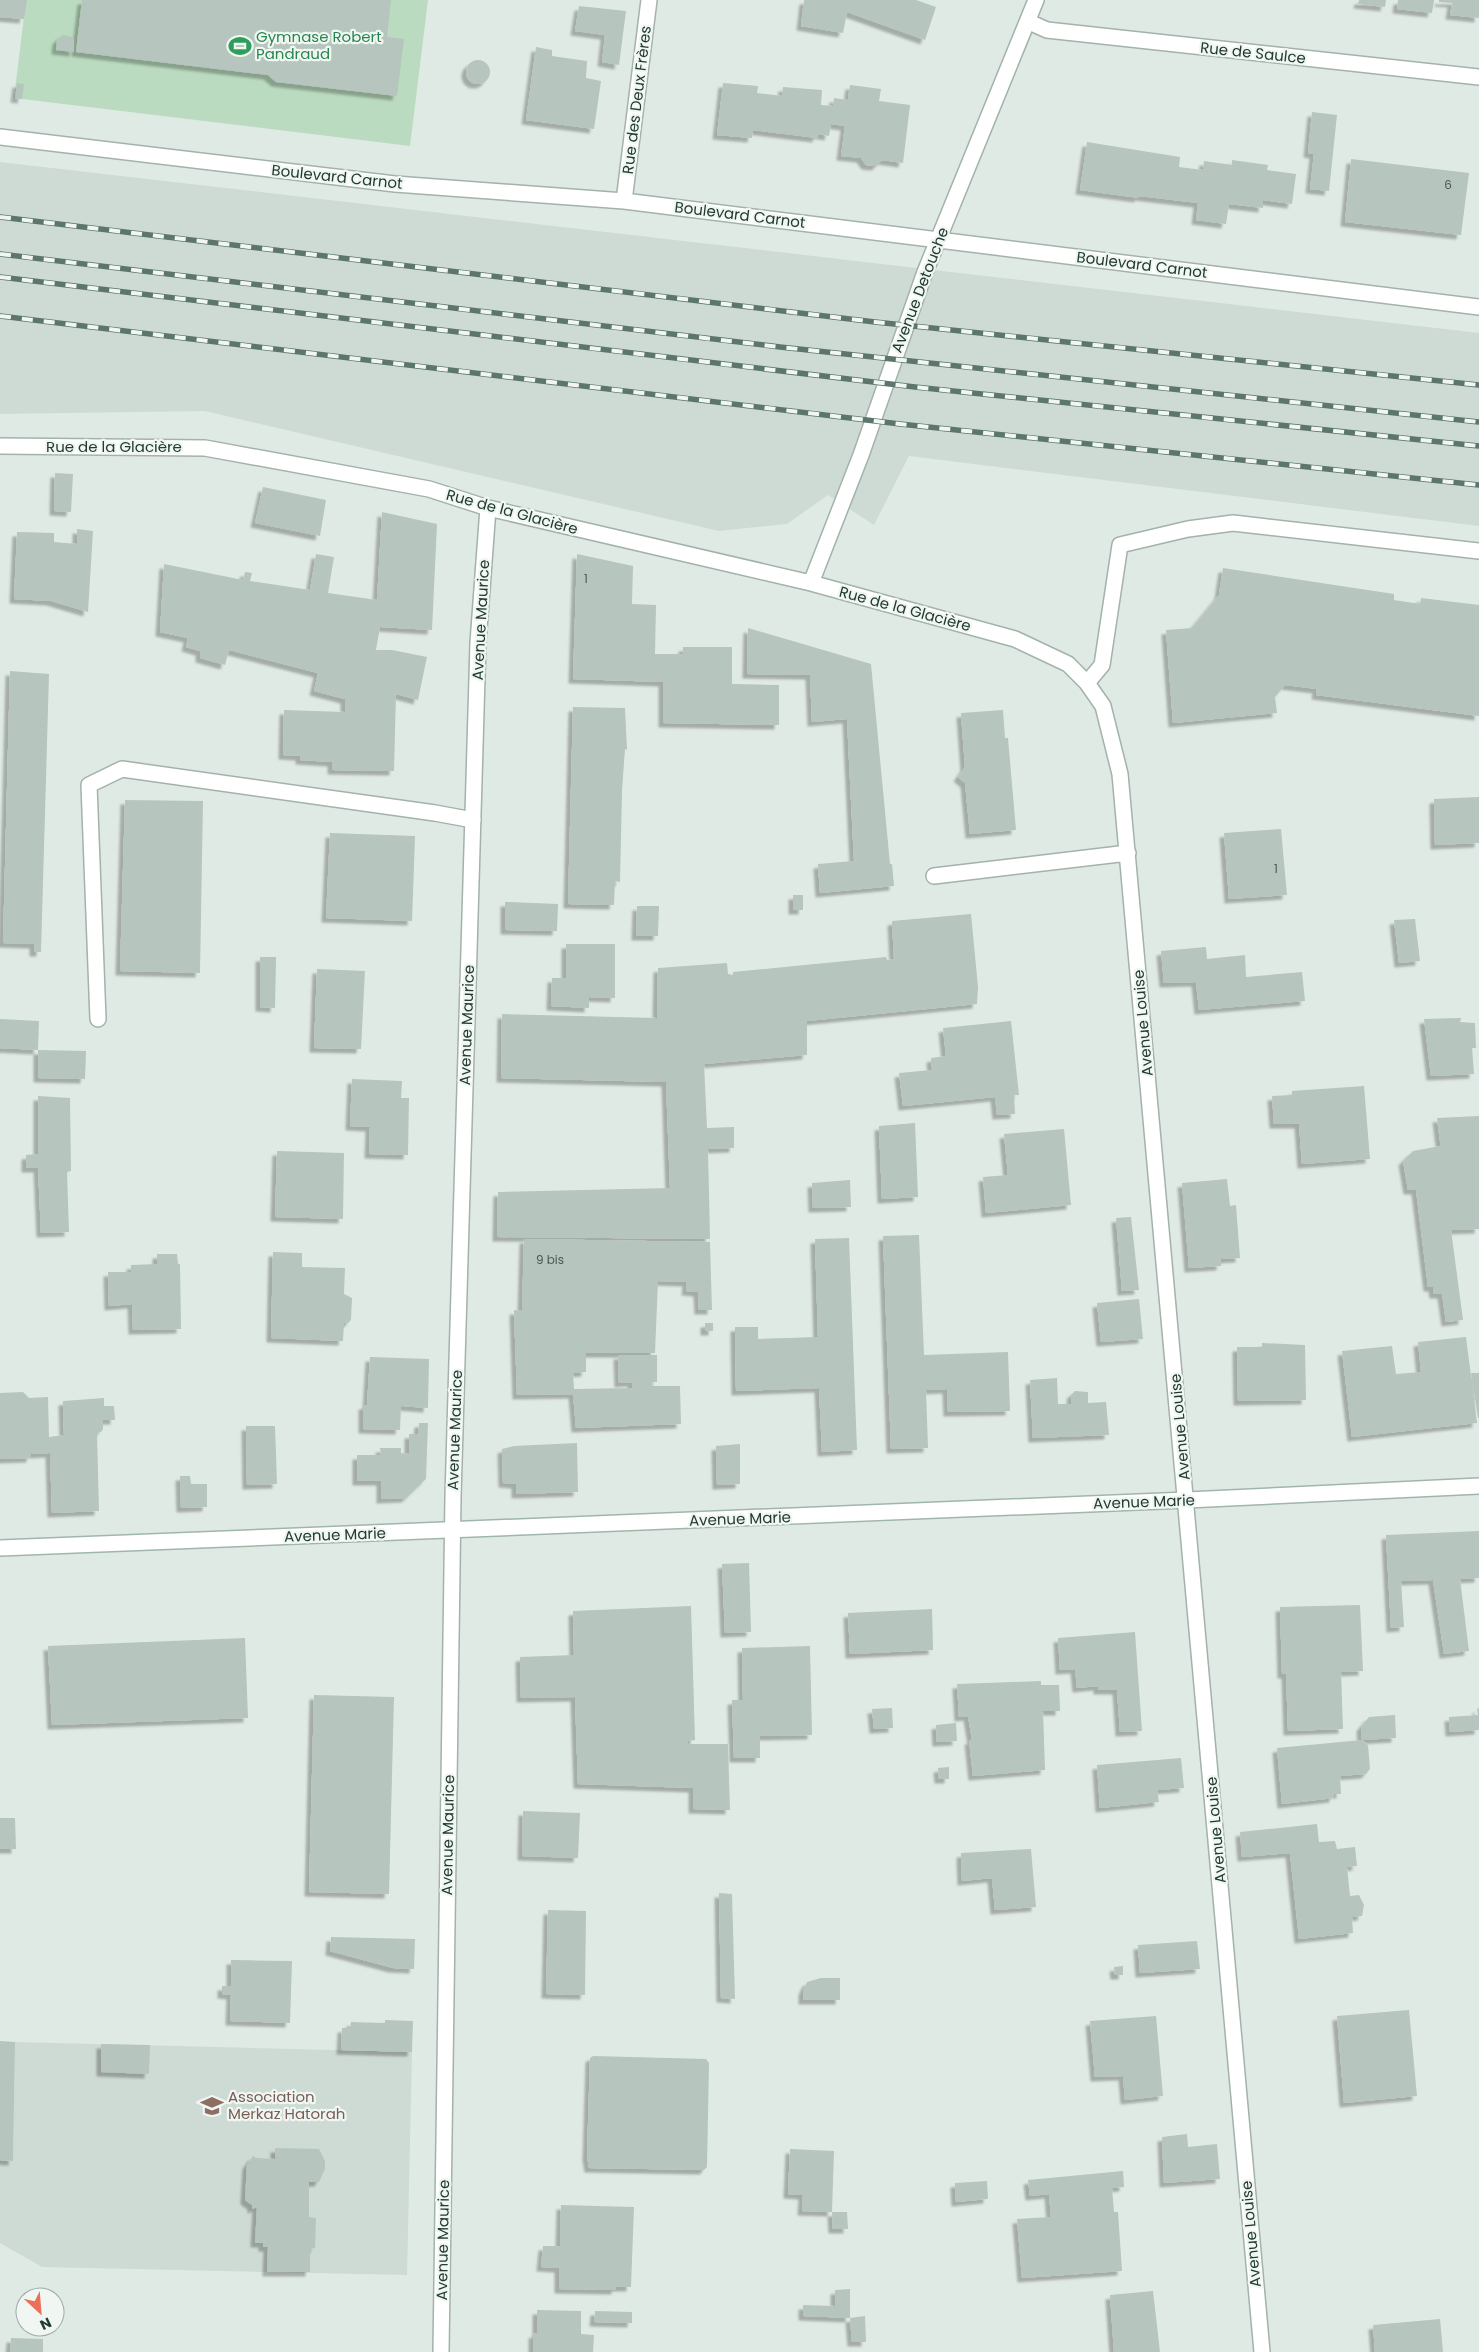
<svg xmlns="http://www.w3.org/2000/svg" width="1479" height="2352" font-family="Poppins,sans-serif">
	<style>
		.built { fill: #cedad4 }
		.green { fill: #badbbf }
		.building { fill: #b6c5bd; filter: url(#shadow) }
		.lines { fill: none; stroke-linecap: round; stroke-linejoin: round }
		.lane-casing { stroke: #a3b2ab; stroke-width: 18 }
		.street-casing { stroke: #a3b2ab; stroke-width: 18 }
		.secondary-casing { stroke: #a0b6ab; stroke-width: 18 }
		.lane { stroke: #fff; stroke-width: 15 }
		.street { stroke: #fff; stroke-width: 15 }
		.secondary { stroke: #fff; stroke-width: 15 }
		.rail-casing { stroke: #5c766c; stroke-width: 5.5 }
		.rail { stroke: #f0f7f3; stroke-width: 4; stroke-dasharray: 11; stroke-linecap: butt }
		.labels { text-anchor: middle; stroke-width: 4.5; stroke-linejoin: round; paint-order: stroke }
		.number-label { font-size: 12px; fill: #475d54 }
		.leisure-label { font-size: 15px; fill: #27864d; stroke: #f0f7f3; text-anchor: start }
		.street-label { font-size: 15px; fill: #223a31; stroke: #f0f7f3 }
		.education-label { font-size: 15px; fill: #785e54; stroke: #f0f7f3; text-anchor: start }
	</style>
	<defs>
		<filter id="shadow"><feDropShadow dx="-4.5" dy="4.5" stdDeviation="1" flood-color="#0004"/></filter>
	</defs>
	<rect width="100%" height="100%" fill="#e0eae5"/>
	<path class="built" d="M0 162 1479 333V526L909 456 874 525 828 495 787 524 719 531 205 411 0 414Z
		M15 2042 412 2052 407 2275 42 2267 0 2243V2161H13Z"/>
	<path class="green" d="M26 0H428L410 146 14 98Z"/>
	<path class="building" d="M0 0H27L24 19 0 17Z
		M82 0H391L387 37 404 39 397 96 276 82 268 75 76 52Z
		M804 0H916L936 7 925 40 847 12 843 33 801 26Z
		M1359 0H1386L1385 7 1358 4Z
		M1398 0H1434L1432 13 1397 9Z
		M1439 0H1479V18L1450 15 1452 3 1439 2Z
		M579 6 626 11 619 65 602 62 605 35 575 31Z
		M62 35 70 36 74 40V52L56 50 57 40Z
		M536 47 552 50V56L587 61 586 78 601 81 594 129 526 120Z
		M466 72a12 12 0 1 1 24 0a12 12 0 1 1-24 0Z
		M17 83 24 84 22 99 15 98Z
		M723 83 758 86 757 93 782 96 783 87 822 90 821 105 833 106 834 98 848 100 850 85 881 89 879 101 910 105 903 163 882 160 876 166 866 165 861 158 841 156 845 126 831 124 829 136 818 134 817 138 753 130 752 138 717 135Z
		M1312 112 1337 115 1329 191 1310 189 1314 154 1308 153Z
		M1087 142 1180 157 1179 167 1203 170 1204 161 1232 165V160L1268 165 1267 170 1296 174 1292 204 1263 200V208L1229 204 1226 224 1196 220 1198 203 1139 196V198L1080 190Z
		M1351 159 1469 173 1461 235 1345 222Z
		M55 473 73 474 71 512 54 511Z
		M263 487 326 500 320 536 255 523Z
		M382 512 437 524 432 630 380 627 376 650H392L427 657 418 700 396 694 394 771 332 770V762L300 760V756L283 755 284 710 345 712V699L314 691 318 673 229 650 225 665 200 658V651L186 647 188 638 160 632 164 564 243 580 245 572 252 573 250 581 310 590 316 554 334 557 328 593 377 600Z
		M77 529 93 531 88 612 51 601 14 599 17 532 54 533V542L77 544Z
		M577 554 633 566 632 604 656 605 655 654H683V647H732V684L779 685V725L663 723V682L573 679Z
		M1223 568 1394 594V600L1420 604 1421 598 1479 605V716L1316 695 1317 689 1285 685 1275 697 1277 713 1173 723 1166 630 1192 628 1219 595Z
		M748 628 871 664 890 864H892L894 886 820 893 818 864 854 861 847 719 812 722 810 675 747 674Z
		M10 671 49 674 41 952H34V944L3 943Z
		M573 707 625 708 627 750 625 749 622 791 620 882 615 881 614 905 568 904Z
		M1003 710 1005 738H1008L1016 830 970 834 965 783 958 777 965 767 961 713Z
		M1479 797V843L1435 845 1434 799Z
		M125 800 203 801 200 973 120 971Z
		M1281 829 1287 895 1229 899 1224 833Z
		M330 833 415 836 412 921 326 918Z
		M793 895H803V910H793Z
		M505 902 558 904 557 931 505 930Z
		M637 906H659L658 936H636Z
		M971 914 978 987 977 1004 807 1021V1055L704 1064 707 1128 734 1127V1148L708 1149 710 1239 497 1237 498 1192 670 1188 666 1082 501 1078 502 1014 657 1018 658 968 727 963 728 974 733 975V972L886 957 887 960 894 959 892 921Z
		M1415 919 1420 961 1399 963 1394 920Z
		M566 944H615V998L589 997V1008L551 1006 552 978H566Z
		M1206 947 1207 959 1245 955 1246 977 1302 972 1305 1001 1199 1010 1196 982 1164 983 1161 951Z
		M260 957H276L275 1008 260 1007Z
		M317 969 365 971 361 1049 314 1048Z
		M1461 1018 1460 1022 1475 1023 1476 1048H1472L1474 1074 1431 1076 1424 1019Z
		M0 1019 39 1021 38 1050 0 1048Z
		M1011 1021 1019 1095H1014L1015 1114 997 1115 995 1097 903 1106 899 1073 932 1070 931 1058 946 1056 943 1028Z
		M38 1050 86 1051 85 1079 38 1078Z
		M352 1079 402 1081 401 1098H409L408 1155 369 1154 370 1127 350 1126Z
		M1364 1086 1370 1159 1302 1164 1299 1124H1274L1272 1096 1292 1095V1091Z
		M38 1096 70 1098 71 1171 67 1172 69 1232 41 1233 38 1168H26V1155L38 1154Z
		M1479 1116V1229L1451 1230 1463 1320 1446 1322 1442 1294H1434L1433 1287H1428L1416 1190H1408L1403 1161 1413 1151 1440 1146 1442 1157 1437 1118Z
		M915 1123 918 1197 882 1199 879 1126Z
		M1064 1129 1071 1205 986 1213 983 1177 1008 1175 1004 1134Z
		M277 1151 344 1153 343 1219 275 1217Z
		M1227 1179 1230 1206 1236 1205 1240 1258 1221 1259V1266L1189 1268 1182 1183Z
		M850 1180 851 1207 813 1208 812 1183Z
		M1131 1217 1139 1290 1122 1291 1116 1218Z
		M919 1235 924 1355 1008 1352 1010 1411 948 1412 947 1389 926 1390 928 1448 891 1449 883 1236Z
		M849 1238 857 1450 822 1452 819 1388 736 1391 735 1327H758V1339L818 1337 815 1239Z
		M524 1239 710 1242 712 1310H699L698 1292 686 1291 687 1282 658 1281 655 1353H586V1372L573 1373 574 1389 632 1388V1382L619 1383 618 1355H657V1382H651L652 1386H680L681 1424 576 1428 573 1394 517 1395 514 1310 522 1311Z
		M273 1252 302 1253V1267L345 1268 344 1294 352 1298 351 1320 348 1323 344 1322 343 1341 271 1338Z
		M157 1254H177L178 1264H180L181 1329 133 1330 132 1304 109 1306 108 1272H131V1265L157 1264Z
		M1139 1299 1143 1339 1101 1342 1097 1303Z
		M705 1323H713V1331H705Z
		M1466 1337 1477 1423 1352 1437 1342 1351 1392 1346 1396 1374 1421 1372 1418 1342Z
		M1262 1343 1305 1345 1306 1400 1238 1401 1237 1347H1262Z
		M370 1357 429 1359 428 1408 401 1406 400 1430 363 1429V1405H367Z
		M1471 1373H1479V1418H1478Z
		M1057 1378 1058 1404H1072L1071 1395 1075 1391 1088 1392V1403L1106 1402 1109 1435 1033 1438 1030 1380Z
		M23 1392 29 1398 48 1397 49 1437 64 1435 63 1401 104 1398V1406H114L115 1420H103V1429L101 1432 97 1433 99 1511 52 1513 50 1453 31 1454V1458L0 1459V1393Z
		M419 1423H428L426 1479 406 1498 381 1499V1481H357V1455H381L380 1448H401V1453L409 1454V1434H418Z
		M246 1426H275L277 1484 247 1485Z
		M577 1443 578 1492 516 1494V1484L503 1483 502 1449 514 1446Z
		M740 1444V1484L717 1485 716 1446Z
		M180 1476H190L191 1484H207V1507L181 1508Z
		M1479 1531V1578L1460 1579 1469 1651 1444 1654 1433 1580 1401 1581 1404 1627 1391 1628 1386 1535Z
		M749 1563 751 1632 725 1633 722 1564Z
		M1360 1605 1363 1671 1341 1672 1343 1729 1288 1731 1286 1674H1282L1280 1607Z
		M691 1606 695 1740 688 1741V1744H728L730 1810 693 1809V1788L578 1784 575 1697 521 1698 520 1657 574 1655 573 1611Z
		M932 1609 933 1650 850 1654 848 1613Z
		M1135 1632 1142 1731 1120 1732 1117 1690H1098V1686L1077 1688 1075 1669 1060 1670 1058 1638Z
		M245 1638 248 1718 52 1725 48 1646Z
		M810 1646 812 1735 760 1736V1758H734L732 1700H743L742 1648Z
		M1041 1681V1685H1059L1060 1711H1043L1045 1770 973 1776 969 1740H972L968 1716 959 1717 957 1684Z
		M314 1695 394 1697 389 1894 309 1892Z
		M892 1708 893 1728 874 1729 872 1709Z
		M1479 1708V1730L1450 1732 1449 1717 1478 1715 1477 1709Z
		M1395 1715 1396 1738 1362 1740 1368 1745 1370 1769 1366 1774 1340 1776 1341 1794H1334V1798L1282 1804 1277 1748 1362 1740 1361 1727 1369 1717Z
		M956 1723 957 1741 937 1742 936 1725Z
		M1181 1758 1184 1788 1157 1790 1159 1802 1100 1808 1097 1765Z
		M949 1767V1779H939L938 1768Z
		M523 1811 580 1813 578 1858 522 1856Z
		M0 1818H15L16 1849H0Z
		M1317 1824 1319 1842 1335 1841 1337 1849 1355 1847 1357 1866 1347 1867 1350 1896 1359 1895 1364 1905 1362 1916 1352 1917 1353 1933 1299 1939 1290 1853 1242 1857 1240 1832Z
		M1031 1849 1036 1907 995 1910 992 1878 962 1881 961 1853Z
		M719 1893 732 1894 735 1999 721 1998Z
		M548 1910 586 1911 585 1995 546 1994Z
		M331 1937 415 1939 414 1969 393 1968 330 1951Z
		M1197 1941 1200 1969 1140 1973 1138 1945Z
		M231 1960 292 1961 290 2023 230 2021 231 1995 222 1994V1986H231Z
		M1123 1966V1975H1115L1114 1967Z
		M821 1978H840V2000H803V1991L807 1982Z
		M1409 2010 1417 2096 1344 2103 1337 2016Z
		M1156 2016 1163 2096 1125 2100 1123 2076 1095 2077 1090 2021Z
		M385 2020 413 2021 412 2052 341 2050 342 2028H350L351 2022 385 2023Z
		M0 2041 15 2042 13 2161 0 2160Z
		M101 2044 150 2045 149 2074 101 2072Z
		M593 2056 706 2059 709 2063 707 2167 704 2170 589 2168 587 2156 590 2058Z
		M1187 2134 1188 2147 1217 2144 1220 2179 1164 2183 1162 2137Z
		M275 2148 319 2149 325 2161V2169L319 2182H309V2217L316 2218 315 2248 310 2249V2272H267L268 2247H263V2243H255L257 2207 252 2209V2205L245 2200 247 2165 253 2156 256 2158 275 2159Z
		M790 2149 834 2151 832 2212 802 2211 803 2195 788 2194Z
		M1123 2171 1124 2187 1112 2188 1114 2212H1118L1122 2271 1022 2278 1017 2219 1051 2217 1049 2194 1030 2196 1028 2180Z
		M987 2181 988 2199 956 2202 955 2183Z
		M561 2205 634 2207 631 2287H616V2290L559 2289V2268L541 2267 543 2246H560Z
		M832 2212H847L848 2229H833Z
		M850 2289V2318L803 2316V2305L835 2306V2290Z
		M1153 2291 1160 2352H1114L1110 2295Z
		M537 2310 581 2311V2334L594 2335 593 2352H533V2334L537 2333Z
		M595 2311 632 2312V2323L594 2322Z
		M865 2316 866 2342H852L850 2318Z
		M1440 2319 1443 2352H1375L1373 2325Z
		M11 2338 43 2339V2352H10Z"/>
	<g class="lines">
		<defs>
			<path id="lane" d="M98 1019 89 785 122 769 435 813 473 820"/>
			<path id="street" d="M1029 22 1047 30 1479 77
				M0 137 395 184 624 201 1479 307
				M624 201 649 0
				M0 446 205 448 429 489 488 508 811 583 1015 639 1068 664 1087 683 1103 706 1120 774 1262 2352
				M811 583 861 455 925 272 1036 0
				M1087 683 1102 665 1120 545 1188 529 1233 523 1479 551
				M934 876 1128 853
				M441 2352 453 1497 478 643 488 508"/>
			<path id="secondary" d="M0 1548 1187 1500 1479 1486"/>
		</defs>
		<use href="#lane" class="lane-casing"/>
		<use href="#street" class="street-casing"/>
		<use href="#secondary" class="secondary-casing"/>
		<use href="#lane" class="lane"/>
		<use href="#street" class="street"/>
		<use href="#secondary" class="secondary"/>
		<defs>
			<path id="rail" d="M0 217 875 322 1479 385
				M0 254 780 347 1479 422
				M0 277 915 387 1479 446
				M0 316 900 424 1479 485"/>
		</defs>
		<use href="#rail" class="rail-casing"/>
		<use href="#rail" class="rail"/>
	</g>
	<defs>
		<symbol id="stadium-bare" viewBox="-9 -9 18 18"><path d="M0-5a6.5 5 0 1 0 0 10a6.5 5 0 1 0 0-10ZM-3.5-1.8h7v3.6h-7Z" fill="#2e9e5b" stroke="#f0f7f3" stroke-width="2.5" paint-order="stroke"/></symbol>
		<symbol id="school-bare" viewBox="-9 -9 18 18"><path d="M0-5L7-2L0 1L-7-2ZM-4 1L0 2.5L4 1V4Q0 6-4 4Z" fill="#8d6e63" stroke="#f0f7f3" stroke-width="2.5" paint-order="stroke"/></symbol>
	</defs>
	<g fill-rule="evenodd">
		<use href="#stadium-bare" x="224" y="30" width="32" height="32"/>
		<use href="#school-bare" x="196" y="2090" width="32" height="32"/>
	</g>
	<g class="labels">
		<g class="number-label">
			<text x="1448" y="189">6</text>
			<text x="586" y="583">1</text>
			<text x="1276" y="873">1</text>
			<text x="550" y="1264">9 bis</text>
		</g>
		<g class="leisure-label">
			<text x="256" y="42">Gymnase Robert<tspan x="256" dy="17">Pandraud</tspan></text>
		</g>
		<g class="street-label">
			<text transform="translate(1253 53) rotate(6)" y="5">Rue de Saulce</text>
			<text transform="translate(637 100) rotate(-83)" y="5">Rue des Deux Frères</text>
			<text transform="translate(337 177) rotate(6)" y="5">Boulevard Carnot</text>
			<text transform="translate(740 215) rotate(7)" y="5">Boulevard Carnot</text>
			<text transform="translate(1142 265) rotate(7)" y="5">Boulevard Carnot</text>
			<text transform="translate(920 290) rotate(-69)" y="5">Avenue Detouche</text>
			<text x="114" y="452">Rue de la Glacière</text>
			<text transform="translate(512 512) rotate(15)" y="5">Rue de la Glacière</text>
			<text transform="translate(905 609) rotate(15)" y="5">Rue de la Glacière</text>
			<text transform="translate(481 620) rotate(-87)" y="5">Avenue Maurice</text>
			<text transform="translate(1143 1023) rotate(-95)" y="5">Avenue Louise</text>
			<text transform="translate(467 1025) rotate(-88)" y="5">Avenue Maurice</text>
			<text transform="translate(1180 1427) rotate(-95)" y="5">Avenue Louise</text>
			<text transform="translate(455 1430) rotate(-88)" y="5">Avenue Maurice</text>
			<text transform="translate(1144 1502) rotate(-2)" y="5">Avenue Marie</text>
			<text transform="translate(740 1519) rotate(-2)" y="5">Avenue Marie</text>
			<text transform="translate(335 1535) rotate(-2)" y="5">Avenue Marie</text>
			<text transform="translate(1216 1830) rotate(-95)" y="5">Avenue Louise</text>
			<text transform="translate(448 1835) rotate(-89)" y="5">Avenue Maurice</text>
			<text transform="translate(1251 2234) rotate(-95)" y="5">Avenue Louise</text>
			<text transform="translate(443 2240) rotate(-89)" y="5">Avenue Maurice</text>
		</g>
		<g class="education-label">
			<text x="228" y="2102">Association<tspan x="228" dy="17">Merkaz Hatorah</tspan></text>
		</g>
	</g>
	<g transform="translate(40 2312) rotate(154)"><circle r="24" fill="#f0f7f3" stroke="#9eaba5"/>
	<path d="M0-4L9 19L0 12L-9 19Z" fill="#ec6f5c"/>
	<text y="-8" font-size="14" font-weight="bold" text-anchor="middle" fill="#223a31">N</text>
	</g>
</svg>
